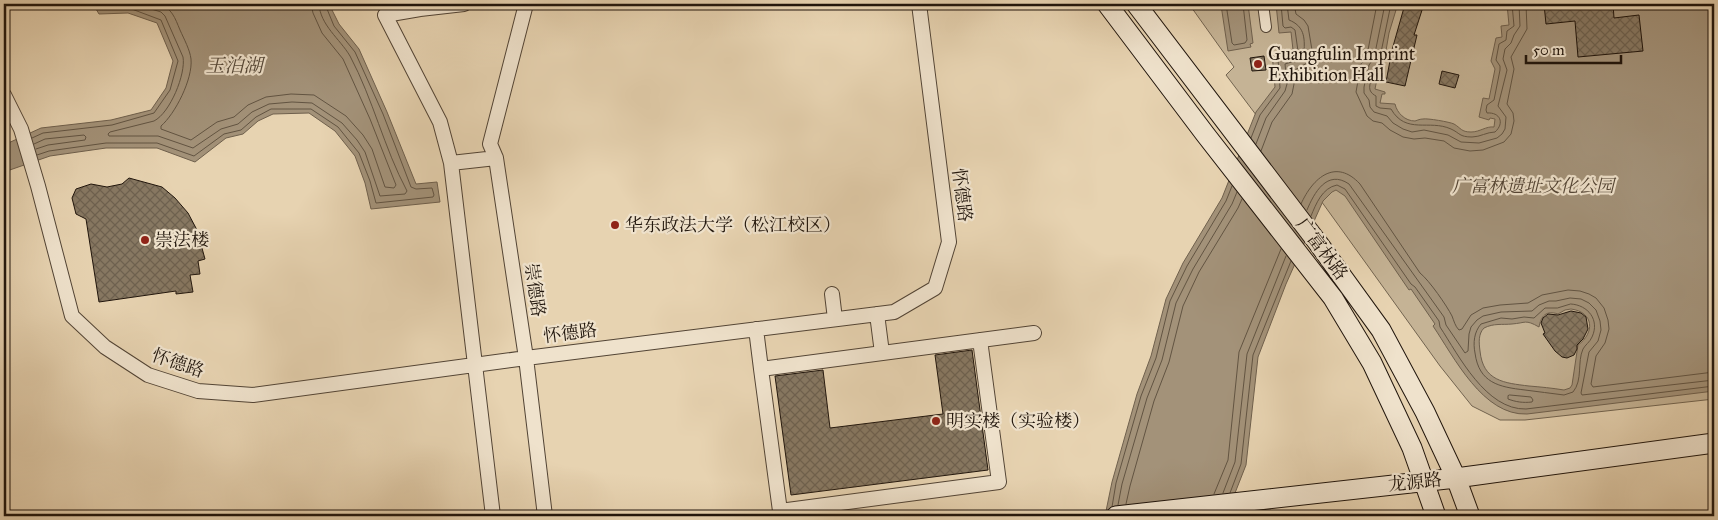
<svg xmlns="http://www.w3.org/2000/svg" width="1718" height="520" font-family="'IM FELL Great Primer','Noto Serif SC',serif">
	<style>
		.green { fill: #c5b395; stroke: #726450 }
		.water { fill: #a39279; stroke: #6f604d; fill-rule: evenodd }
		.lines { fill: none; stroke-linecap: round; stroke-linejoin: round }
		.shore { stroke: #625442; stroke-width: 1 }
		.building { fill: url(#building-cross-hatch); stroke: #20150c }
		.pedestrian-casing { stroke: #524435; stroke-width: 12 }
		.minor-casing { stroke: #524435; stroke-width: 16 }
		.secondary-casing { stroke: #20150c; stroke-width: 21 }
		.pedestrian { stroke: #efe2cc; stroke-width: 10 }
		.minor { stroke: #efe2cc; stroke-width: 14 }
		.secondary { stroke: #efe2cc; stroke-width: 19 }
		.poi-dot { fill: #8f2418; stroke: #efe2cc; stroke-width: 2 }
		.labels { text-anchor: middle; stroke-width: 4.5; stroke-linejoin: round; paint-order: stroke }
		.poi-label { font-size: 18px; fill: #20150c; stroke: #efe2cc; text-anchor: start }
		.park-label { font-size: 18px; font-style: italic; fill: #524435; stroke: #efe2cc }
		.street-label { font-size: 18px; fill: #20150c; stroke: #efe2cc }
		.water-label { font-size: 19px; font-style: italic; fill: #544738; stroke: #efe2cc }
	</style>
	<defs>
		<pattern id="building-cross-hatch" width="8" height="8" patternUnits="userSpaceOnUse" patternTransform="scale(1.25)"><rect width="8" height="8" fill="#877862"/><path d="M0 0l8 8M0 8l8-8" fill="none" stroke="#6e614f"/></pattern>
	</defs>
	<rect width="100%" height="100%" fill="#e7d3b1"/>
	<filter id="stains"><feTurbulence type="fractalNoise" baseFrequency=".004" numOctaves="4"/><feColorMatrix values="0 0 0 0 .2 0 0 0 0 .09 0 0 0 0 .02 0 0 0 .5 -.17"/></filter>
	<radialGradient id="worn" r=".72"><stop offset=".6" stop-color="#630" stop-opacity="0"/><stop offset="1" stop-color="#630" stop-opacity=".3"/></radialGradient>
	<path class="green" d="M1189 4H1714V399L1525 420H1500L1472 406 1440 366 1324 205 1226 75 1234 67Z"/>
	<path class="water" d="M93 4H329L339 24 359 49 387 112 416 184 437 182 440 202 371 209 365 183 355 156 335 131 309 113 273 114 258 121 243 134 226 138 195 162 157 148H106L50 156 4 172V145L41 128 111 120 151 110 166 88 173 61 157 23 128 13 99 14Z
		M1226 4H1248L1253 43 1250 44 1251 47 1228 51 1221 5Z
		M1276 4H1396V10L1389 33 1383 68 1379 69 1375 89 1385 92V94H1382L1380 103 1395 104C1397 113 1405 121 1415 121 1418 120 1420 119 1423 119 1427 118 1450 122 1454 124 1461 128 1461 132 1471 132 1480 132 1486 126 1494 127L1495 119 1490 118 1489 120 1479 117 1483 98 1489 99 1495 69 1491 61 1496 38 1502 37 1501 26 1509 25 1507 4H1714V391L1527 414C1483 416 1454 357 1433 326L1435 324 1411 289 1409 290 1345 196 1336 190 1332 192 1323 201 1286 284 1258 357 1246 465 1226 516H1105L1112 482 1137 394 1151 356 1166 299 1183 263 1222 198 1256 112 1275 87 1272 53 1293 50 1291 32 1279 33ZM1571 309C1594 312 1595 333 1578 345L1572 385 1570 388 1564 390C1552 388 1541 387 1529 386 1504 383 1483 381 1480 351 1479 343 1478 334 1484 328 1494 323 1502 325 1512 324 1526 323 1525 319 1539 327 1541 316 1546 310 1558 314L1565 310Z"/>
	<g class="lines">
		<path class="shore" d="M135 4 161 12 165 16 183 57C186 74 170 113 154 121L110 132 108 134 109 136H158L193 148 221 129 238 124 252 112 269 104 292 102 312 103 342 123 357 140 365 152 380 196 405 194 407 191C384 148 373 99 350 56 340 39 320 25 319 4
			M159 4C172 8 175 18 180 30 184 39 190 50 191 59 193 79 175 114 161 126V129L191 140 217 122 234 117 248 105 266 97 291 94 314 95 346 116 363 135 372 149 385 187 394 188 396 185 370 119 343 59 322 33 313 13 311 4
			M1226 4 1232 43 1234 45 1245 43 1247 40 1243 4
			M1377 4 1367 55 1361 64 1356 92 1367 116 1373 121 1382 123 1390 130 1403 137 1414 139 1425 138 1444 141 1454 148 1470 151 1483 150 1504 142 1511 134 1514 121 1513 113 1507 104 1514 69 1511 57 1527 29 1526 4
			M1385 4 1374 58 1369 65 1364 87V93L1369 100 1370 107 1374 112 1387 116 1393 123 1403 129 1412 132 1424 130 1448 135 1461 142 1479 143 1497 138 1502 134 1505 129 1506 117 1498 106 1507 70 1503 59 1505 49 1511 43 1514 35 1520 26 1519 4
			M1391 4 1379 62C1375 67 1368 84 1370 90 1371 93 1374 95 1376 96V106L1380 108 1391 109C1406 135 1429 119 1451 129 1460 133 1459 137 1472 137 1480 137 1487 132 1495 132 1505 123 1500 112 1487 113L1486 110 1487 105 1494 100 1500 70V66L1496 60 1499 44 1506 40 1507 31 1514 26 1512 4
			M32 138 43 133 112 125 154 113 170 90 178 61 161 20 129 8 102 9 99 4
			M1251 138 1260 115 1280 88 1278 59 1294 55 1298 51 1295 30 1291 27 1285 28 1283 26 1281 4
			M34 144 45 139 84 135 86 137 85 140 48 145 36 149
			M1256 144 1266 118 1285 91 1287 84 1285 64 1298 60 1304 52C1305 37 1304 26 1289 20L1287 4
			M1261 151 1272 122 1292 94 1294 84 1293 71 1307 63 1312 50 1308 26 1304 20 1296 14 1294 4
			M37 155 49 151 106 143H157L194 156 224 134 241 130 256 117 271 109H311L338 127 359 153 370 181 376 203 433 197 434 195 432 188 416 189 411 187 383 114 355 52 334 26 325 4
			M1301 204C1313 177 1336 158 1360 184L1420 273C1429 280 1447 306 1452 316 1454 321 1455 326 1459 330L1462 329 1471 315 1483 308 1500 305 1528 303 1542 295 1568 290 1580 291 1589 294 1596 298 1604 308 1608 320 1609 329 1605 343 1596 356 1591 384 1593 387 1714 372
			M1307 210C1314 193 1327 169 1349 184L1444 317 1446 325 1465 353 1468 351 1469 334 1471 327 1477 320 1483 316 1501 312 1532 311 1539 305 1549 301H1556L1570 298 1581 299 1589 303 1596 310 1600 321 1601 330 1598 341 1589 352 1581 393 1582 395 1714 380
			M1311 216C1316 204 1322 188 1337 185L1345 189 1411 284 1415 287 1439 321 1440 327C1459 356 1486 410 1526 409L1714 386
			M1571 304C1588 305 1600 320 1592 337 1590 342 1585 345 1583 349 1577 362 1583 380 1573 392L1564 395C1551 393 1538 392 1525 390 1499 387 1479 383 1475 353 1473 343 1474 332 1481 324L1501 318 1512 319 1524 317 1534 318 1545 308H1557Z
			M1510 395 1531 397 1533 400 1532 402C1523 403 1516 402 1508 399V396Z
			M1223 493 1235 462 1247 354 1286 256
			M1230 493 1241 464 1253 355 1291 261
			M1214 494 1228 460 1239 352 1281 249
			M1126 504 1130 486 1154 401 1169 362 1183 306 1199 272 1238 208 1242 199
			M1118 505 1122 484 1147 398 1162 360 1176 303 1193 269 1232 204 1237 192
			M1112 507 1116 483 1141 396 1156 358 1170 301 1187 266 1226 201 1232 186"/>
	</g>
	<path class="building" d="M1405 4H1413L1423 7 1414 35H1417L1405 86 1386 82 1392 50Z
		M1544 4H1613L1614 18 1639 15 1643 51 1578 57 1575 21 1546 24Z
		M1264 56 1266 70 1252 71 1250 58Z
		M1442 71 1459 75 1455 88 1439 84Z
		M129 178 162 187 175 198 188 213 197 230 205 259 198 261 200 274 190 275 193 292 176 294V291L99 302 86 219 76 214 72 198 76 189 91 184 107 187 122 184Z
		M1571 311 1581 313 1586 317 1588 329 1583 339 1577 345V349L1574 355 1567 358 1562 357 1555 351 1543 334 1545 333 1541 323 1543 318 1548 314 1558 315Z
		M972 350 988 470 791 495 775 376 823 370 830 428 943 414 935 355Z"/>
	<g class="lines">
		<defs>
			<path id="pedestrian" d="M1263 4 1266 27"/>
			<path id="minor" d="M464 4 420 9 385 15 440 122 451 163 493 516
				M526 4 490 144 496 158 526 358 545 516
				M4 95 21 129 38 186 72 316 105 347 148 375 198 391 253 395 526 358 894 312 935 288 949 242 919 4
				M451 163 496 158
				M832 294 835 319
				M877 314 882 353
				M756 329 761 369 1034 333
				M761 369 780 511 999 482 980 340"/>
			<path id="secondary" d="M1107 4 1205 134 1333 298 1372 363 1412 448 1436 516
				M1136 4 1318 243 1381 330 1425 412 1456 478 1470 516
				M1116 516 1456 478 1714 443"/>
		</defs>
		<use href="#pedestrian" class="pedestrian-casing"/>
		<use href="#minor" class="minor-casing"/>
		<use href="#secondary" class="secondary-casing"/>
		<use href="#pedestrian" class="pedestrian"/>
		<use href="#minor" class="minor"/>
		<use href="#secondary" class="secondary"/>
	</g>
	<g class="poi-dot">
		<circle cx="1258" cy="64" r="5"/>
		<circle cx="615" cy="225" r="5"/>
		<circle cx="145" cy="240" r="5"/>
		<circle cx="936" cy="421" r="5"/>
	</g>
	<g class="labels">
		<g class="poi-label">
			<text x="1268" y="60">Guangfulin Imprint<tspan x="1268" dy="21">Exhibition Hall</tspan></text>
			<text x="625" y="231">华东政法大学（松江校区）</text>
			<text x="155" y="246">崇法楼</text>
			<text x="946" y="427">明实楼（实验楼）</text>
		</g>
		<g class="park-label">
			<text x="1533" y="192">广富林遗址文化公园</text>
		</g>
		<g class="street-label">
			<text transform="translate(962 195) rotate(83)" y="6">怀德路</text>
			<text transform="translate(1322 249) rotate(53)" y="6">广富林路</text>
			<text transform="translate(535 290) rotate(82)" y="6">崇德路</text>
			<text transform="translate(570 333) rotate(-7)" y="6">怀德路</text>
			<text transform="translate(178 363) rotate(19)" y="6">怀德路</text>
			<text transform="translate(1415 482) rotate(-6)" y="6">龙源路</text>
		</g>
		<g class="water-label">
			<text x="234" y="72">玉泊湖</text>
		</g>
	</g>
	<rect width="1718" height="520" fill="none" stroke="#e7d3b1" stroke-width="20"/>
	<rect x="5" y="5" width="1708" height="510" fill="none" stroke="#20150c" stroke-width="2.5"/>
	<rect x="10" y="10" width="1698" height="500" fill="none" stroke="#20150c"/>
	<path d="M1526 55v8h95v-8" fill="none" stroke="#20150c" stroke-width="2.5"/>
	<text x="1533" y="55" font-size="15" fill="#20150c" stroke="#efe2cc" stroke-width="4" paint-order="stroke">50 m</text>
	<rect width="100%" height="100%" filter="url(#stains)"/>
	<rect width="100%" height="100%" fill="url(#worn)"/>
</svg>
